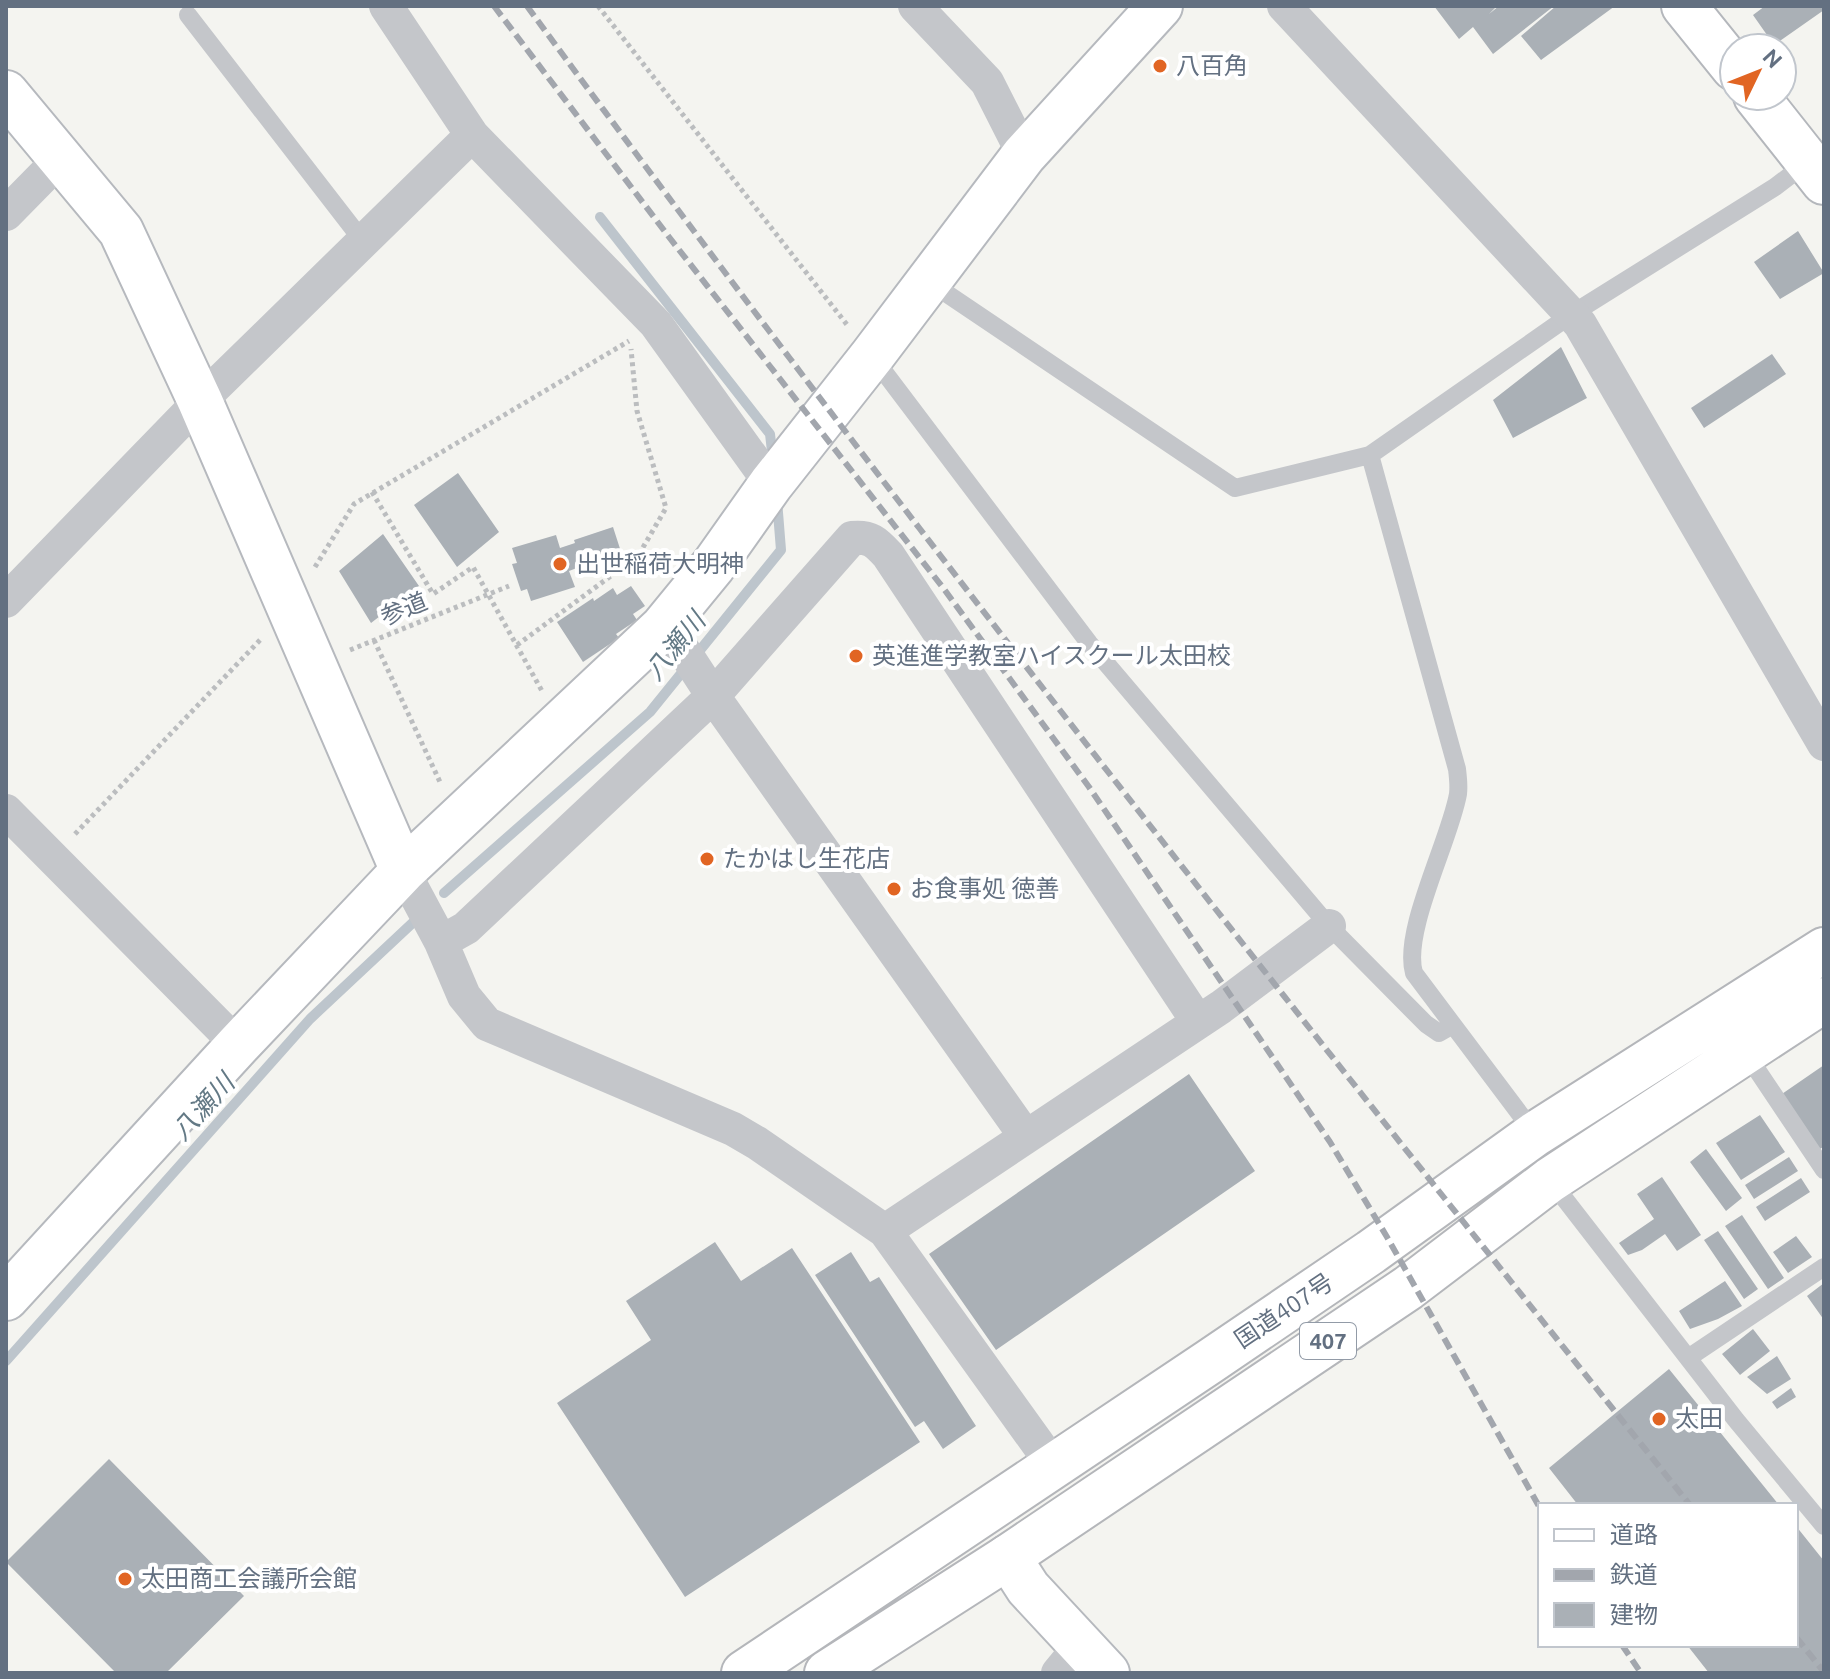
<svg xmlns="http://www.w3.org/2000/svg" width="1830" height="1679" font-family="Ubuntu,'Noto Sans JP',sans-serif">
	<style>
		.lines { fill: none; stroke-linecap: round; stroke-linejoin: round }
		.stream { stroke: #bdc5cc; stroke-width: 10 }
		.building { fill: #aab0b6 }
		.secondary-casing { stroke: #b6b9be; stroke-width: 48 }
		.primary-casing { stroke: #b4b7bc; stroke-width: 48 }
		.highway-casing { stroke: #b4b6ba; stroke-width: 48 }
		.path { stroke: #bbbdbf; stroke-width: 5; stroke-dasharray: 4 4; stroke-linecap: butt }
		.lane { stroke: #c4c6ca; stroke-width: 18 }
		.street { stroke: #c4c6ca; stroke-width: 34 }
		.secondary { stroke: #fff; stroke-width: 44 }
		.primary { stroke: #fff; stroke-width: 44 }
		.highway { stroke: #fff; stroke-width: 44 }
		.rail { stroke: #a2a6ad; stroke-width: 6; stroke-dasharray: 12 6; stroke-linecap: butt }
		.poi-dot { fill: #e16523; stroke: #fff; stroke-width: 3 }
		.labels { text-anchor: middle; stroke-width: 8; stroke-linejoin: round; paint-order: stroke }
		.shield { fill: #fff; stroke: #929ba7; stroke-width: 2 }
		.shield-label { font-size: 22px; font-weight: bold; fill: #637081 }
		.poi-label { font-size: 24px; fill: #637081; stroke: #fff; text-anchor: start }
		.street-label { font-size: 24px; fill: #637081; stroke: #fff }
		.water-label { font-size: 26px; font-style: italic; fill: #637985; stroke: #fff }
	</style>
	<rect width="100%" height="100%" fill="#f4f4f0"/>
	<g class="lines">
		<path class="stream" d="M600 217 770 434 773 460
			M444 893 650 712 781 550 777 500
			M6 1361 310 1019 421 915"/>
	</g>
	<path class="building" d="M1434 6H1497L1489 14 1499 6H1554L1493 54 1473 27 1459 39Z
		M1556 6H1615L1541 60 1521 36Z
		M1765 6H1824V10L1774 45 1753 15Z
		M1798 231 1824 273 1780 299 1754 262Z
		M1561 347 1587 398 1513 438 1493 400Z
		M1772 354 1786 374 1704 428 1691 408Z
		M458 473 499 532 457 567 414 505Z
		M613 527 623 558 583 570 582 566 569 571 575 587 531 601 527 589 521 591 512 564 517 563 512 548 556 535 560 548 575 543 574 540Z
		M383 534 419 586 371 623 339 571Z
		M631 586 645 606 633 614 637 620 616 634 619 638 583 662 557 622 593 598 594 601 613 588 617 595Z
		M1824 1065V1138L1823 1147 1817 1151 1779 1096Z
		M1189 1074 1255 1171 996 1350 929 1254Z
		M1760 1115 1785 1152 1741 1180 1716 1143Z
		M1706 1149 1742 1198 1726 1211 1690 1162Z
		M1789 1157 1798 1171 1754 1199 1745 1185Z
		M1662 1177 1701 1235 1677 1251 1665 1234 1642 1250 1628 1255 1619 1243 1654 1219 1637 1194Z
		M1801 1178 1810 1192 1765 1221 1756 1207Z
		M1742 1215 1784 1278 1768 1289 1725 1226Z
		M1718 1231 1758 1289 1744 1299 1704 1240Z
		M1796 1236 1812 1257 1788 1273 1773 1252Z
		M715 1242 741 1281 792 1248 920 1442 685 1597 557 1403 651 1340 626 1301Z
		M851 1252 870 1282 879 1277 976 1426 943 1449 924 1421 915 1427 815 1275Z
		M1725 1281 1742 1306 1718 1319 1690 1329 1679 1311Z
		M1824 1283V1320L1807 1296Z
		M1753 1329 1770 1351 1740 1375 1722 1354Z
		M1777 1356 1791 1379 1767 1394 1747 1377Z
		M1669 1369 1779 1505H1578L1549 1468Z
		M1791 1388 1796 1397 1777 1409 1772 1402Z
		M109 1459 244 1596 166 1673H116L6 1562Z
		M1796 1526 1824 1561V1673H1709L1687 1645H1796Z"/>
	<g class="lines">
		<defs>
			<path id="secondary" d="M6 93 121 231 200 401 403 871
				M6 1298 238 1045 403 871 663 627 713 566 771 484 872 356 1024 155 1160 6
				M1008 1557 1028 1588 1107 1673"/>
			<path id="primary" d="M1684 6 1734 68
				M1756 96 1824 182"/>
			<path id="highway" d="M744 1673 1209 1362 1371 1252 1535 1134 1824 950
				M827 1673 1008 1557 1408 1288 1550 1180 1824 1000"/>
		</defs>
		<use href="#secondary" class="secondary-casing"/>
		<use href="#primary" class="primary-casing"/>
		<use href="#highway" class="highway-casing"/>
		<path class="path" d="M598 6 848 326
			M372 492 433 594 473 567 542 691
			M315 567 354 504 629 341
			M374 640 440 782
			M517 645 638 556 666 508 637 411 631 349
			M350 650 509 586
			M75 834 261 639"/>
		<path class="lane" d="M188 15 362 240
			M928 281 1235 488 1370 455 1572 314 1775 187 1809 161
			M872 356 1089 643 1329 926 1426 1024 1439 1033 1453 1025
			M1370 455 1457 769C1458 777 1459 786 1458 794 1450 840 1402 931 1414 973L1535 1134
			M1745 1052 1824 1170
			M1550 1180 1736 1420 1824 1526
			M1688 1358 1824 1267"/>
		<path class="street" d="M386 6 472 135 656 324 771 484
			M915 6 987 82 1024 155
			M1284 6 1580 324 1824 744
			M6 214 61 158
			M6 601 200 401 472 135
			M663 627 678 642 713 696 1026 1137
			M6 811 238 1045
			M403 871 441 942 464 996 487 1024 733 1129 757 1143 885 1231 1053 1465
			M441 942 466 928 713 696 852 538C870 536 876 542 888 555L1198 1022
			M885 1231 1221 1007 1329 926
			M1058 1673 1081 1645"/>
		<use href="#secondary" class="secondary"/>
		<use href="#primary" class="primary"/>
		<use href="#highway" class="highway"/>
		<path class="rail" d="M494 6 669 237 944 589 1089 787 1330 1142 1387 1237 1540 1508
			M527 6C901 516 1294 1012 1690 1505
			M1796 1637 1824 1672
			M1622 1645 1641 1673"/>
	</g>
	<g class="poi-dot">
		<circle cx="1160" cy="66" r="8"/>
		<circle cx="560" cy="564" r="8"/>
		<circle cx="856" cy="656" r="8"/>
		<circle cx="707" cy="859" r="8"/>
		<circle cx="894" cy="889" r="8"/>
		<circle cx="1659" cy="1419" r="8"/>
		<circle cx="125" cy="1579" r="8"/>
	</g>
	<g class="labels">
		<rect class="shield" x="1300" y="1323" width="56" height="36" rx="6"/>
		<g class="shield-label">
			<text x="1328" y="1349">407</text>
		</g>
		<g class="poi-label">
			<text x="1176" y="74">八百角</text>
			<text x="576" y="572">出世稲荷大明神</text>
			<text x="872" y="664">英進進学教室ハイスクール太田校</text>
			<text x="723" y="867">たかはし生花店</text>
			<text x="910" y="897">お食事処 徳善</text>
			<text x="1675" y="1427">太田</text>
			<text x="141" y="1587">太田商工会議所会館</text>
		</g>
		<g class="street-label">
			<text transform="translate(404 609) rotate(-22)" y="8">参道</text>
			<text transform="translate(1284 1311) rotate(-34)" y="8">国道407号</text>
		</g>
		<g class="water-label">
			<text transform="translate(675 646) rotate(-51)" y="9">八瀬川</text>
			<text transform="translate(203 1107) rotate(-48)" y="9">八瀬川</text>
		</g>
	</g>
	<rect width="1830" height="1679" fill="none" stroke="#637081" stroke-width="16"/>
	<rect x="1538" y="1503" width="260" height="144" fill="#ffffff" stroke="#c1c6cd" stroke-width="2"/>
	<rect x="1554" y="1529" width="40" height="12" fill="#ffffff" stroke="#c1c6cd" stroke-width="2"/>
	<text x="1610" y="1543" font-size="24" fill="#637081">道路</text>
	<rect x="1554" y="1569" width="40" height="12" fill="#a2a6ad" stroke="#c1c6cd" stroke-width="2"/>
	<text x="1610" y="1583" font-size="24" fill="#637081">鉄道</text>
	<rect x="1554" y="1603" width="40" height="24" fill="#aab0b6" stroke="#c1c6cd" stroke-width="2"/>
	<text x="1610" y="1623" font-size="24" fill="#637081">建物</text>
	<g transform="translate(1758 72) rotate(47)"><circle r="38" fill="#ffffff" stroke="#c1c6cd" stroke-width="2"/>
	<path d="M0-6L14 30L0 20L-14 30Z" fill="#e16523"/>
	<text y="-12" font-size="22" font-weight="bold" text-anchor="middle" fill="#637081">N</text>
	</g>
</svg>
